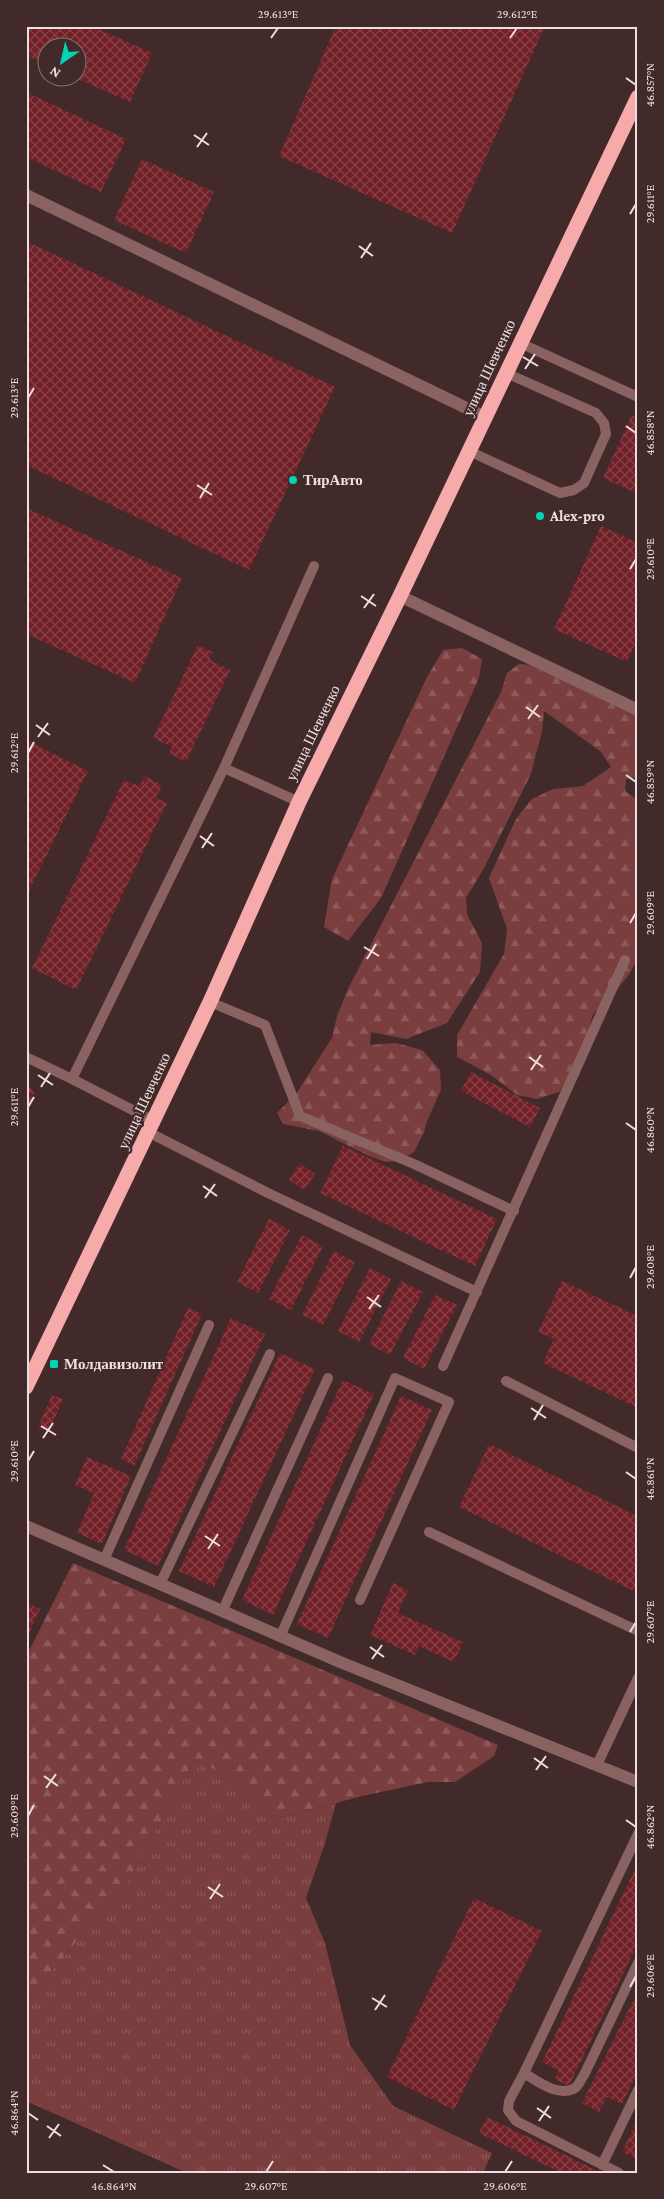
<svg xmlns="http://www.w3.org/2000/svg" width="664" height="2199" font-family="'Crimson Pro',serif">
	<style>
		.grass { fill: url(#grass-tufts) }
		.forest { fill: url(#forest-firs) }
		.building { fill: url(#building-cross-hatch) }
		.lines { fill: none; stroke-linecap: round; stroke-linejoin: round }
		.lane { stroke: #8a6262; stroke-width: 10 }
		.street { stroke: #8a6262; stroke-width: 12 }
		.highway { stroke: #f7aaaa; stroke-width: 15 }
		.ticks { fill: none; stroke: #eedede; stroke-width: 2 }
		.poi-dot { fill: #02d5b6; stroke: #422a2a; stroke-width: 2 }
		.labels { text-anchor: middle; stroke-width: 4.5; stroke-linejoin: round; paint-order: stroke }
		.street-label { font-size: 15px; fill: #eedede; stroke: #422a2a }
		.poi-label { font-size: 15px; font-weight: bold; fill: #eedede; stroke: #422a2a; text-anchor: start }
		.neatline { fill: none; stroke: #eedede; stroke-width: 2 }
		.ticks-label { font-size: 12px; text-anchor: middle; fill: #eedede }
	</style>
	<defs>
		<pattern id="grass-tufts" width="24" height="20" patternUnits="userSpaceOnUse" patternTransform="scale(1.25)"><rect width="24" height="20" fill="#7a3e3f"/><path d="M3 7l-1-3M5 7V3M7 7l1-3M15 17l-1-3M17 17v-4M19 17l1-3" fill="none" stroke="#8d595a"/></pattern>
		<pattern id="forest-firs" width="22" height="20" patternUnits="userSpaceOnUse" patternTransform="scale(1.25)"><rect width="22" height="20" fill="#7a3e3f"/><path d="M5 1l3.5 6h-7zM16 11l3.5 6h-7z" fill="#8d595a"/></pattern>
		<pattern id="building-cross-hatch" width="8" height="8" patternUnits="userSpaceOnUse" patternTransform="scale(1.25)"><rect width="8" height="8" fill="#712027"/><path d="M0 0l8 8M0 8l8-8" fill="none" stroke="#864046"/></pattern>
	</defs>
	<rect width="100%" height="100%" fill="#422a2a"/>
	<path class="grass" d="M195 1758 261 1797 272 1815 279 1818 336 1803 325 1843 306 1898 325 1943 350 2045 393 2106 492 2153 483 2173H187L26 2101V2001L128 1881Z"/>
	<path class="forest" d="M462 648 482 659 479 678 381 898 348 941 324 927 332 879 426 679 443 650Z
		M519 664 530 665 638 716V777L626 779 625 791 638 800V959L628 976 611 997 593 1014 583 1051 571 1074 559 1092 537 1099 517 1095 491 1075 457 1057V1035L504 954 507 929 489 878 516 819 532 799 553 789 583 786 611 767 600 751 544 711 542 731 531 774 484 868 466 898 467 914 482 943 480 972 447 1023 406 1039 371 1032 370 1045 396 1043 422 1050 440 1070 441 1090 427 1121 424 1132 414 1152 398 1161 386 1162 369 1156 319 1131 283 1124 277 1113 296 1094 332 1038 337 1016 348 989 501 692 507 673Z
		M73 1563 498 1745 494 1756 455 1782H428L362 1796 279 1818 272 1815 261 1797 195 1758 128 1881 26 2001V1657Z"/>
	<path class="building" d="M26 26H92L152 53 130 102 78 79V48H48V65L26 56Z
		M336 26H545L452 233 279 156Z
		M26 92 126 139 101 192 26 157Z
		M142 159 214 192 186 253 114 220Z
		M26 241 335 387 249 570 26 465Z
		M632 415 638 418V494L603 478Z
		M26 508 182 578 135 683 26 634Z
		M601 526 638 543V638L627 662 554 629Z
		M198 645 213 652 210 660 230 670 186 762 169 753 172 747 153 738Z
		M26 740 88 771 26 897Z
		M144 776 162 785 156 798 167 803 76 990 32 968 124 780 139 786Z
		M471 1072 540 1108 530 1127 461 1091Z
		M26 1086 35 1091 26 1110Z
		M343 1146 497 1219 475 1266 320 1193Z
		M300 1163 315 1174 304 1190 289 1180Z
		M269 1219 290 1230 258 1293 237 1282Z
		M302 1235 323 1246 291 1310 269 1299Z
		M334 1251 355 1262 323 1325 302 1315Z
		M370 1268 391 1279 359 1342 338 1331Z
		M401 1281 423 1292 390 1355 369 1344Z
		M562 1281 638 1316V1408L543 1363 554 1339 538 1332Z
		M435 1295 457 1305 424 1369 403 1358Z
		M188 1308 202 1314 134 1466 121 1459Z
		M231 1318 265 1334 158 1566 124 1550Z
		M280 1353 315 1369 214 1587 179 1571Z
		M343 1380 374 1394 273 1615 242 1600Z
		M52 1395 63 1399 49 1432 38 1427Z
		M401 1396 432 1410 328 1638 297 1624Z
		M489 1444 638 1516V1593L459 1507Z
		M87 1457 131 1476 102 1544 77 1533 94 1493 75 1485Z
		M393 1583 408 1590 398 1613 463 1642 454 1662 419 1646 415 1655 370 1635Z
		M26 1603 40 1609 26 1640Z
		M638 1863V1943L569 2086 554 2079 559 2071 542 2062Z
		M474 1898 542 1931 454 2110 387 2077Z
		M638 1991V2072L622 2104 607 2097 599 2112 582 2103Z
		M487 2117 602 2173H561L479 2133Z
		M638 2118V2159L622 2152Z"/>
	<g class="lines">
		<path class="lane" d="M520 343 638 397
			M469 451 560 493 574 490 584 483 606 434 604 423 596 413 506 373
			M224 768 299 802
			M210 1002 265 1025 300 1116 414 1164 514 1211
			M26 1057 72 1079
			M154 1121 72 1079 224 768 314 566
			M148 1132 268 1193 477 1292
			M443 1366 625 960
			M506 1381 638 1448
			M429 1532 638 1631
			M104 1560 209 1325
			M160 1584 270 1354
			M222 1612 328 1378
			M280 1637 395 1378 449 1402 360 1600
			M597 1765 638 1678
			M524 2073 638 1834
			M602 2165 638 2090
			M619 2173 516 2121 508 2110 509 2101 524 2073C537 2081 559 2098 575 2088 579 2085 581 2079 584 2075L638 1963"/>
		<path class="street" d="M26 195 485 417
			M400 596 638 710
			M26 1526 340 1662 638 1782"/>
		<path class="highway" d="M26 1387 210 1002 299 802 400 596 638 97"/>
	</g>
	<path class="ticks" d="M271 38 278 28M510 38 517 28M626 78 636 85M194 135 209 145M197 147 207 133M630 214 636 204M359 246 373 256M361 258 371 243M523 357 538 366M525 369 535 354M28 398 34 388M626 426 636 433M197 485 212 495M200 498 209 483M630 569 636 559M361 596 376 606M364 608 374 594M526 707 540 717M528 719 538 705M36 725 50 735M38 737 48 723M28 753 34 742M626 775 636 782M200 836 214 846M202 848 212 833M630 923 636 913M364 947 379 956M367 959 376 944M529 1057 543 1067M531 1070 541 1055M38 1075 53 1085M41 1087 50 1073M28 1107 34 1097M626 1123 636 1130M203 1186 217 1196M205 1198 215 1184M630 1278 636 1267M367 1297 381 1307M369 1309 379 1295M531 1408 546 1418M534 1420 543 1405M41 1426 56 1435M43 1438 53 1423M28 1461 34 1451M626 1472 636 1479M205 1536 220 1546M208 1549 218 1534M630 1632 636 1622M370 1647 384 1657M372 1659 382 1645M534 1758 548 1768M536 1770 546 1756M44 1776 58 1786M46 1788 56 1774M28 1816 34 1805M626 1820 636 1827M208 1887 223 1897M210 1899 220 1884M630 1987 636 1976M372 1998 387 2007M375 2010 385 1995M537 2108 551 2118M28 2113 38 2120M539 2121 549 2106M47 2126 61 2136M49 2138 59 2124M103 2165 114 2172M266 2172 273 2161M505 2172 512 2161"/>
	<g class="poi-dot">
		<circle cx="293" cy="480" r="5"/>
		<circle cx="540" cy="516" r="5"/>
		<rect x="49" y="1359" width="10" height="10" rx="2.5"/>
	</g>
	<g class="labels">
		<g class="street-label">
			<text transform="translate(489 368) rotate(-65)" y="5">улица Шевченко</text>
			<text transform="translate(313 733) rotate(-64)" y="5">улица Шевченко</text>
			<text transform="translate(144 1101) rotate(-65)" y="5">улица Шевченко</text>
		</g>
		<g class="poi-label">
			<text x="303" y="485">ТирАвто</text>
			<text x="550" y="521">Alex-pro</text>
			<text x="64" y="1369">Молдавизолит</text>
		</g>
	</g>
	<rect width="664" height="2199" fill="none" stroke="#422a2a" stroke-width="55"/>
	<g transform="translate(62 62) rotate(214)"><circle r="24" fill="#422a2a" stroke="#877272"/>
	<path d="M0-4L9 19L0 12L-9 19Z" fill="#02d5b6"/>
	<text y="-8" font-size="14" font-weight="bold" text-anchor="middle" fill="#eedede">N</text>
	</g>
	<rect x="28" y="28" width="608" height="2144" class="neatline"/>
	<g class="ticks-label">
		<text x="278" y="18">29.613°E</text>
		<text x="517" y="18">29.612°E</text>
		<text transform="translate(650 85) rotate(-90)" y="4">46.857°N</text>
		<text transform="translate(650 204) rotate(-90)" y="4">29.611°E</text>
		<text transform="translate(14 398) rotate(-90)" y="4">29.613°E</text>
		<text transform="translate(650 433) rotate(-90)" y="4">46.858°N</text>
		<text transform="translate(650 559) rotate(-90)" y="4">29.610°E</text>
		<text transform="translate(14 753) rotate(-90)" y="4">29.612°E</text>
		<text transform="translate(650 782) rotate(-90)" y="4">46.859°N</text>
		<text transform="translate(650 913) rotate(-90)" y="4">29.609°E</text>
		<text transform="translate(14 1107) rotate(-90)" y="4">29.611°E</text>
		<text transform="translate(650 1130) rotate(-90)" y="4">46.860°N</text>
		<text transform="translate(650 1267) rotate(-90)" y="4">29.608°E</text>
		<text transform="translate(14 1461) rotate(-90)" y="4">29.610°E</text>
		<text transform="translate(650 1479) rotate(-90)" y="4">46.861°N</text>
		<text transform="translate(650 1622) rotate(-90)" y="4">29.607°E</text>
		<text transform="translate(14 1816) rotate(-90)" y="4">29.609°E</text>
		<text transform="translate(650 1827) rotate(-90)" y="4">46.862°N</text>
		<text transform="translate(650 1976) rotate(-90)" y="4">29.606°E</text>
		<text transform="translate(14 2113) rotate(-90)" y="4">46.864°N</text>
		<text x="114" y="2190">46.864°N</text>
		<text x="266" y="2190">29.607°E</text>
		<text x="505" y="2190">29.606°E</text>
	</g>
</svg>
